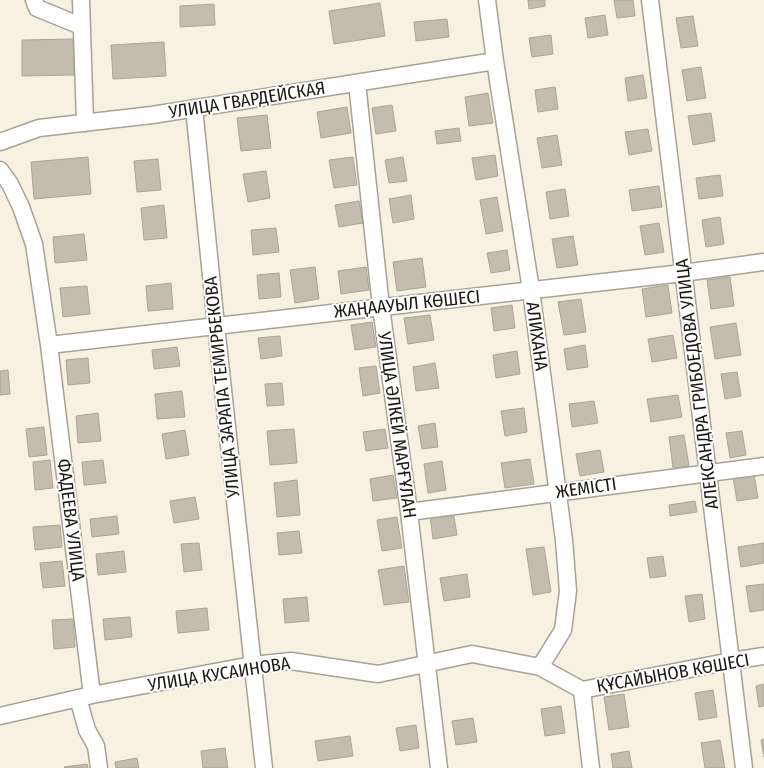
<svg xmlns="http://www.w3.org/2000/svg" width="764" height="768" font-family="'Fira Sans Condensed',sans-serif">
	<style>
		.building { fill: #c4bdaf; stroke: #aba597 }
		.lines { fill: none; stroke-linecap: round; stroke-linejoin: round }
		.minor-casing { stroke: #a8a294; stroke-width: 19 }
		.minor { stroke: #fff; stroke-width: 16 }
		.labels { text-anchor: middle; stroke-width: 4; stroke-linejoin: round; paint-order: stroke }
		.street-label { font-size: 18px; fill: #1b1813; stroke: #fff }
	</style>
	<rect width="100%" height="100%" fill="#f8f1e2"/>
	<path class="building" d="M528 0H545V6L529 9Z
		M614 0H633L635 16 617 18Z
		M380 3 385 36 334 44 329 11Z
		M214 4 215 25 180 27V6Z
		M605 15 608 35 588 38 585 18Z
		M693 16 698 46 681 48 676 18Z
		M447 19 449 37 416 41 414 22Z
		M551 35 553 54 532 57 529 38Z
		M73 39 74 75 22 76V40Z
		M164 42 166 76 113 79 111 45Z
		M701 67 706 98 687 101 682 70Z
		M643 75 647 98 628 101 625 78Z
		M555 87 558 109 538 112 535 90Z
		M488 93 493 123 469 126 465 97Z
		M392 105 396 131 376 134 372 108Z
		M347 107 351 133 321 138 317 112Z
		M711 113 715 141 693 145 688 116Z
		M267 115 271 148 241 151 237 118Z
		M459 128 461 141 437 144 435 131Z
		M648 129 652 151 629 155 625 132Z
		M557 135 562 165 542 168 537 138Z
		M495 155 498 176 476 180 472 158Z
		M88 157 91 194 34 199 31 162Z
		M353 157 357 185 334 188 329 160Z
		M403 157 407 181 389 183 385 160Z
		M158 159 161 190 137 192 134 161Z
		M266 171 270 198 248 202 243 174Z
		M720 175 723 196 699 199 696 178Z
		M659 186 662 207 632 211 629 190Z
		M565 189 569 216 550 219 546 192Z
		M411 195 414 219 393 223 389 199Z
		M497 197 503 231 486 234 480 200Z
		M359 201 363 223 339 227 335 205Z
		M164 205 167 238 144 240 141 208Z
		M720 217 724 244 706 247 702 220Z
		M659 223 664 252 645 255 640 226Z
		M276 228 279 252 253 255 251 230Z
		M84 234 87 260 55 263 53 237Z
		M573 236 578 265 557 268 552 239Z
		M507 250 510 270 491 273 487 253Z
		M422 258 426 287 397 291 393 262Z
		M315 267 319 299 295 303 290 270Z
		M366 267 369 290 341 294 338 271Z
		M279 273 281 297 259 299 257 275Z
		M730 277 734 306 711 309 707 280Z
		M171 283 173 309 148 311 146 286Z
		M668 285 672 313 646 317 642 289Z
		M87 286 90 314 63 317 60 288Z
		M581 299 586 332 564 335 558 302Z
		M512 305 515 328 494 331 491 308Z
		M430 315 434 340 408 344 404 318Z
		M372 322 376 347 355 350 351 325Z
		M736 323 741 355 715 359 710 327Z
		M673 335 677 358 652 362 648 339Z
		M280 336 282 356 261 359 258 338Z
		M585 345 588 367 567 370 564 349Z
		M177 347 180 366 154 369 152 350Z
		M517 351 520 374 496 378 493 355Z
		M88 358 90 383 68 385 66 360Z
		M435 363 439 388 416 391 413 367Z
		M376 366 380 393 363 396 359 368Z
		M8 370 10 394 0 395V371Z
		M737 372 741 396 725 399 721 374Z
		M282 383 284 405 267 406 265 384Z
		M182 391 185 417 157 419 155 394Z
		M678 395 682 417 651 422 647 399Z
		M594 401 598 423 572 427 569 404Z
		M524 408 527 432 505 436 501 411Z
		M98 413 101 441 78 443 76 416Z
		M435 423 438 447 422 449 418 426Z
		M44 427 47 455 29 457 26 429Z
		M294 429 297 463 270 465 267 431Z
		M385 429 388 448 366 451 363 432Z
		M185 430 189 455 166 459 162 434Z
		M742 431 746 455 730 458 726 433Z
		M684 435 689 466 673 468 669 437Z
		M600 450 604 472 580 476 576 454Z
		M530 459 534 484 505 488 501 463Z
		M50 460 53 488 35 490 33 462Z
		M103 460 106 483 84 485 82 462Z
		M442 461 446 490 428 493 424 464Z
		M754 474 758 498 737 501 733 477Z
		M393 475 397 498 373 501 370 479Z
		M297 480 300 515 277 517 274 483Z
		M195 497 199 519 174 523 170 501Z
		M695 501 697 512 670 516 669 505Z
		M453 511 457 535 433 539 430 515Z
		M117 516 119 534 92 537 90 519Z
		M397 517 402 548 382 551 377 520Z
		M60 525 62 547 35 550 33 527Z
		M299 531 302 553 279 555 277 533Z
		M199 543 202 570 184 572 181 544Z
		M764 543V563L741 567 738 547Z
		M544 547 551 592 533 595 526 549Z
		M124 551 126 572 98 575 96 554Z
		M663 556 666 576 650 578 647 558Z
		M62 561 65 586 43 588 40 563Z
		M404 566 409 602 384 605 378 570Z
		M467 574 470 597 444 601 440 578Z
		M764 584V610L750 612 746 586Z
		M702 594 705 619 689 622 685 596Z
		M307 597 309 621 285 623 283 599Z
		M207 608 209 630 178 633 176 611Z
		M130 617 132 637 105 640 103 619Z
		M73 619 75 647 54 649 52 620Z
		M764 684V706L759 707 756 686Z
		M713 690 717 717 699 720 695 693Z
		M624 694 629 727 609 730 604 697Z
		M561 706 565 733 545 736 541 709Z
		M473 718 477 742 456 745 452 721Z
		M416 725 419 748 400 751 396 728Z
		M350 736 353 756 318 761 315 741Z
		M764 739V757L761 740Z
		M720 740 725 768H705L701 743Z
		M225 748 228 768H203L201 751Z
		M629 751 632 768H613L611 754Z
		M137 758 139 768H116L115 762Z
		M87 764 88 768H65L64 767Z"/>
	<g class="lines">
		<defs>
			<path id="minor" d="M34 0 37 8 81 26
				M81 0 85 123
				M487 0 495 61 531 290 564 540 568 591 563 630 540 667
				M650 0 744 768
				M357 83 381 307 409 512 439 768
				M194 108 216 325 264 768
				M0 142 39 128 152 115 495 61
				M0 170 10 184 21 207 34 244 49 345 92 695
				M49 345 683 273 764 262
				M409 512 764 466
				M582 690 731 661 764 656
				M582 690 591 768
				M78 698 87 730 96 746 99 768
				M0 716 92 695 252 665 291 661 378 674 472 654 540 667 582 690"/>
		</defs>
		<use href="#minor" class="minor-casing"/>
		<use href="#minor" class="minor"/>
	</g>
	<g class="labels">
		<g class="street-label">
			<text transform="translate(247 100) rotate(-9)" y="6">УЛИЦА ГВАРДЕЙСКАЯ</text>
			<text transform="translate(407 304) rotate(-6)" y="6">ЖАҢААУЫЛ КӨШЕСІ</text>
			<text transform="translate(537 336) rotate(82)" y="6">АЛИХАНА</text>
			<text transform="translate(697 384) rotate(-97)" y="6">АЛЕКСАНДРА ГРИБОЕДОВА УЛИЦА</text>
			<text transform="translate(222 387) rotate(-96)" y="6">УЛИЦА ЗАРАПА ТЕМИРБЕКОВА</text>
			<text transform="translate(397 425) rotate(82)" y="6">УЛИЦА ӘЛКЕЙ МАРҒҰЛАН</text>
			<text transform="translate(586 488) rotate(-8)" y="6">ЖЕМІСТІ</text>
			<text transform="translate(71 520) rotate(83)" y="6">ФАДЕЕВА УЛИЦА</text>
			<text transform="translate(673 673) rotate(-10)" y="6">ҚҰСАЙЫНОВ КӨШЕСІ</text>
			<text transform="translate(219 674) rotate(-9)" y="6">УЛИЦА КУСАИНОВА</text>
		</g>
	</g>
</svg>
